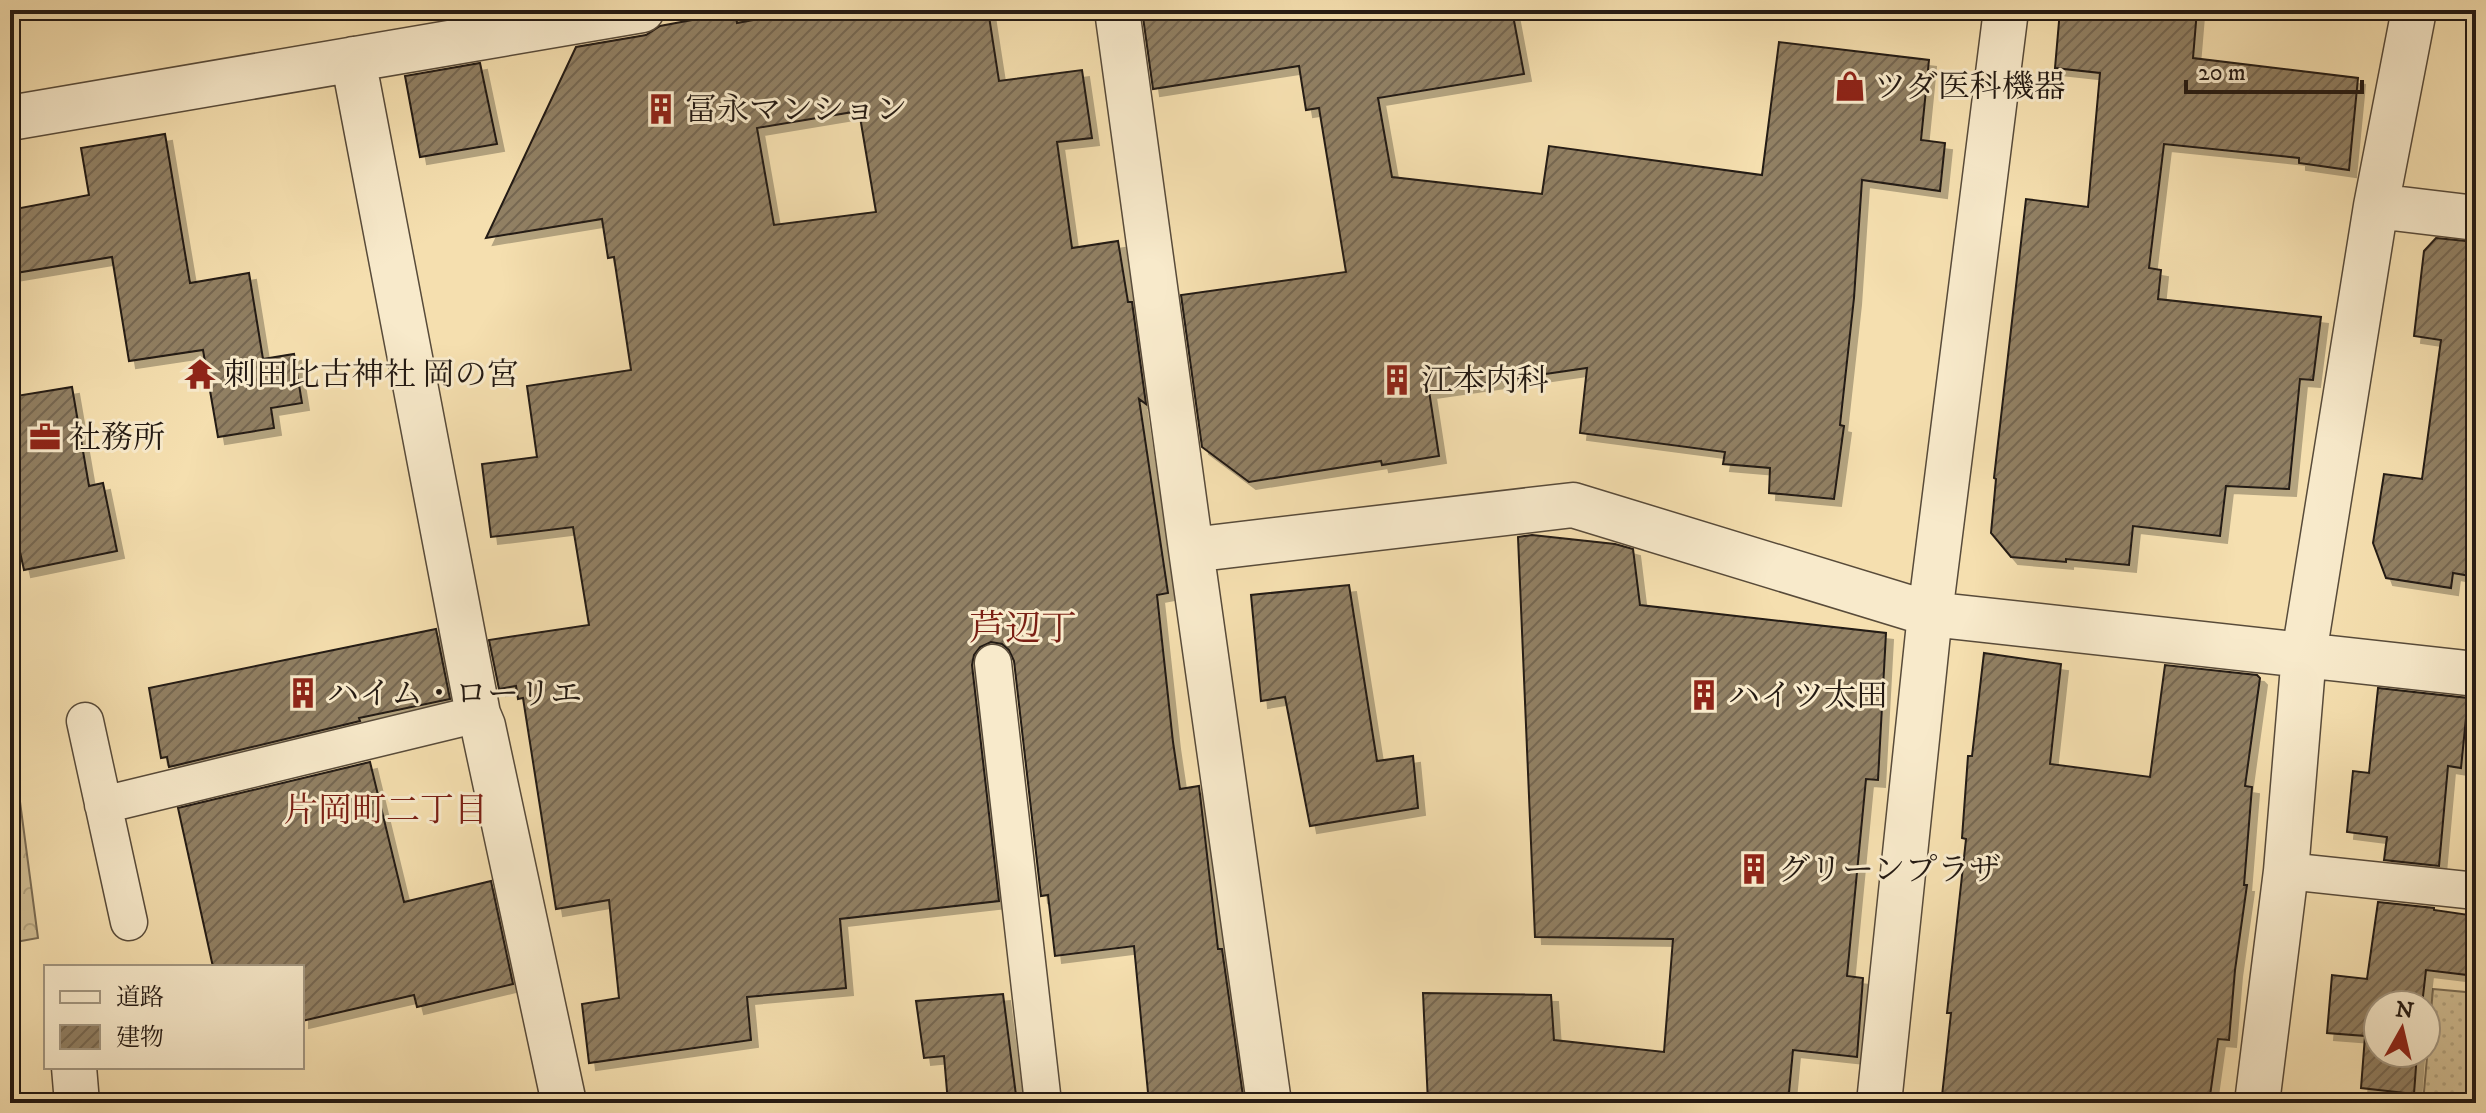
<svg xmlns="http://www.w3.org/2000/svg" width="2486" height="1113" font-family="'IM FELL DW Pica','Noto Serif JP',serif">
	<style>
		.grass { fill: url(#grass-dots); stroke: #7a6c54; stroke-width: 2 }
		.forest { fill: url(#forest-crowns); stroke: #7a6c54; stroke-width: 2 }
		.building { fill: url(#building-hatch); stroke: #241a13; stroke-width: 2; fill-rule: evenodd; filter: url(#shadow) }
		.lines { fill: none; stroke-linecap: round; stroke-linejoin: round }
		.lane-casing { stroke: #584b3a; stroke-width: 39 }
		.street-casing { stroke: #584b3a; stroke-width: 47 }
		.lane { stroke: #f8eacb; stroke-width: 36 }
		.street { stroke: #f8eacb; stroke-width: 44 }
		.labels { text-anchor: middle; stroke-width: 6; stroke-linejoin: round; paint-order: stroke }
		.poi-label { font-size: 32px; fill: #241a13; stroke: #f8eacb; text-anchor: start }
		.neighbourhood-label { font-size: 34px; fill: #7a1f14; stroke: #f8eacb }
		.quarter-label { font-size: 36px; fill: #7a1f14; stroke: #f8eacb }
	</style>
	<defs>
		<pattern id="grass-dots" width="8" height="8" patternUnits="userSpaceOnUse" patternTransform="scale(2)"><rect width="8" height="8" fill="#d1be94"/><path d="M2 2h.1M6 6h.1" fill="none" stroke="#b3a37f" stroke-width="1.8" stroke-linecap="round"/></pattern>
		<pattern id="forest-crowns" width="20" height="18" patternUnits="userSpaceOnUse" patternTransform="scale(2)"><rect width="20" height="18" fill="#d1be94"/><path d="M2 6a3 3 0 1 1 6 0M12 15a3 3 0 1 1 6 0" fill="none" stroke="#b3a37f"/></pattern>
		<pattern id="building-hatch" width="6" height="6" patternUnits="userSpaceOnUse" patternTransform="scale(2)"><rect width="6" height="6" fill="#918064"/><path d="M-1 1l2-2M0 6l6-6M5 7l2-2" fill="none" stroke="#766851"/></pattern>
		<filter id="shadow"><feDropShadow dx="7" dy="7" stdDeviation="0" flood-color="#0004"/></filter>
	</defs>
	<rect width="100%" height="100%" fill="#f5dfaf"/>
	<filter id="stains"><feTurbulence type="fractalNoise" baseFrequency=".0025" numOctaves="4"/><feColorMatrix values="0 0 0 0 .2 0 0 0 0 .09 0 0 0 0 .02 0 0 0 .5 -.17"/></filter>
	<radialGradient id="worn" r=".72"><stop offset=".6" stop-color="#630" stop-opacity="0"/><stop offset="1" stop-color="#630" stop-opacity=".3"/></radialGradient>
	<path class="grass" d="M2433 989 2476 993V1103H2423Z"/>
	<path class="forest" d="M10 726 38 938 10 943Z"/>
	<path class="building" d="M806 10H988L999 81 1082 70 1092 138 1057 142 1072 248 1118 241 1128 302H1132L1146 404 1139 399 1168 593 1157 595 1173 742 1180 789 1199 786 1218 949H1222L1244 1103H1149L1134 946 1055 956 1048 895 1041 896 1014 661 1009 650 1002 644 991 642 980 647 974 655 972 665 999 901 840 919 846 988 747 997 751 1040 589 1063 582 1004 619 998 609 900 556 909 523 698 518 699 516 686 499 689 489 640 589 625 573 527 491 537 482 464 537 457 527 386 631 370 614 257 608 258 602 219 486 238 576 47 646 35 660 26 735 12 737 23ZM859 111 876 212 774 225 757 128Z
		M1142 10H1512L1524 74 1378 98 1392 177 1542 194 1549 146 1762 175 1779 42 1929 60 1921 140 1945 143 1940 191 1862 180 1854 298 1840 425 1844 426 1834 499 1769 493 1770 468 1723 464 1725 452 1580 433 1587 368 1429 391 1439 456 1382 465 1381 461 1249 482 1202 447 1181 295 1346 272 1319 108 1306 110 1299 66 1153 89Z
		M2060 10H2197L2193 58 2358 78 2349 170 2299 163V158L2164 144 2149 268 2161 270 2158 299 2321 317 2313 380 2300 379 2289 489 2226 486 2220 536 2133 526 2129 565 2066 559V562L2011 557 1991 533 1996 479 1994 478 2026 199 2088 207 2100 73 2055 68Z
		M480 63 497 144 420 157 405 76Z
		M165 134 190 283 249 273 263 359 294 354 302 403 271 408 274 428 218 437 203 350 129 361 112 257 10 274V210L89 195 81 148Z
		M2436 238 2476 242V577L2453 573 2451 588 2386 578 2373 543 2384 474 2422 479 2441 340 2414 336 2424 251Z
		M72 387 89 486 103 483 117 551 24 570 10 507V397Z
		M1532 535 1615 544 1633 549 1640 605 1886 633 1878 780 1866 779 1847 976 1863 978 1857 1057 1793 1050 1788 1103H1428L1423 993 1551 995 1554 1040 1664 1052 1673 939 1535 937 1518 537Z
		M1349 585 1377 761 1413 756 1418 808 1310 826 1285 697 1261 701 1251 595Z
		M436 629 450 699 359 718 360 721 169 767 167 757 161 758 149 688Z
		M1984 653 2061 664 2050 764 2150 777 2165 665 2257 675 2260 678 2245 786 2252 787 2244 885H2247L2235 970 2229 1040 2218 1039 2209 1103H2010L1942 1096 1951 1013H1947L1966 839 1962 838 1968 756H1972Z
		M2378 688 2468 698 2461 768 2448 766 2439 866 2384 860 2387 837 2347 832 2353 771 2369 773Z
		M370 762 404 902 491 881 513 984 417 1007 414 995 302 1021V967H213L178 808Z
		M2378 902 2434 908V910L2476 916V976L2426 970 2422 1005H2378V1053H2417L2414 1094 2361 1088 2365 1036 2327 1033 2332 975 2367 979Z
		M1003 994 1017 1103H948L944 1056 924 1058 916 1001Z"/>
	<g class="lines">
		<defs>
			<path id="lane" d="M993 663 1043 1103
				M85 721 129 922
				M103 805 478 714
				M2286 871 2476 891"/>
			<path id="street" d="M1117 10 1191 550 1269 1103
				M353 59 478 714 483 726 564 1103
				M10 118 642 10
				M2376 206 2476 218
				M1191 550 1573 505 1930 614 2476 674
				M74 1067 77 1103
				M1879 1103 1930 614 2006 10
				M2257 1103 2286 871 2304 654 2376 206 2414 10"/>
		</defs>
		<use href="#lane" class="lane-casing"/>
		<use href="#street" class="street-casing"/>
		<use href="#lane" class="lane"/>
		<use href="#street" class="street"/>
	</g>
	<defs>
		<symbol id="shop-bare" viewBox="-9 -9 18 18"><path d="M-5-2.5h2.3a2.7 3.5 0 0 1 5.4 0H5L5.5 6h-11ZM-1.5-2.5h3a1.5 2.3 0 0 0-3 0Z" fill="#8f2418" stroke="#f8eacb" stroke-width="2.5" paint-order="stroke"/></symbol>
		<symbol id="building-bare" viewBox="-9 -9 18 18"><path d="M-4-6H4V6H1V3H-1V6H-4ZM-2.5-4.3h1.7v1.8h-1.7ZM.8-4.3h1.7v1.8H.8ZM-2.5-1h1.7V.8h-1.7ZM.8-1h1.7V.8H.8Z" fill="#8f2418" stroke="#f8eacb" stroke-width="2.5" paint-order="stroke"/></symbol>
		<symbol id="temple-bare" viewBox="-9 -9 18 18"><path d="M0-6L5-2H3V0L6.5 2.5H4V6H1.5V3h-3V6H-4V2.5H-6.5L-3 0V-2H-5Z" fill="#8f2418" stroke="#f8eacb" stroke-width="2.5" paint-order="stroke"/></symbol>
		<symbol id="office-bare" viewBox="-9 -9 18 18"><path d="M-6-3h4V-5.5h4V-3h4V5H-6ZM-1-4.5V-3h2v-1.5ZM-6 0V1H6V0Z" fill="#8f2418" stroke="#f8eacb" stroke-width="2.5" paint-order="stroke"/></symbol>
	</defs>
	<g fill-rule="evenodd">
		<use href="#shop-bare" x="1828" y="64" width="44" height="44"/>
		<use href="#building-bare" x="639" y="87" width="44" height="44"/>
		<use href="#temple-bare" x="178" y="352" width="44" height="44"/>
		<use href="#building-bare" x="1375" y="358" width="44" height="44"/>
		<use href="#office-bare" x="23" y="415" width="44" height="44"/>
		<use href="#building-bare" x="281" y="671" width="44" height="44"/>
		<use href="#building-bare" x="1682" y="673" width="44" height="44"/>
		<use href="#building-bare" x="1732" y="847" width="44" height="44"/>
	</g>
	<g class="labels">
		<g class="poi-label">
			<text x="1874" y="97">ツダ医科機器</text>
			<text x="685" y="120">冨永マンション</text>
			<text x="224" y="385">刺田比古神社 岡の宮</text>
			<text x="1421" y="391">江本内科</text>
			<text x="69" y="448">社務所</text>
			<text x="327" y="704">ハイム・ローリエ</text>
			<text x="1728" y="706">ハイツ太田</text>
			<text x="1778" y="880">グリーンプラザ</text>
		</g>
		<g class="neighbourhood-label">
			<text x="386" y="821">片岡町二丁目</text>
		</g>
		<g class="quarter-label">
			<text x="1023" y="640">芦辺丁</text>
		</g>
	</g>
	<rect width="2486" height="1113" fill="none" stroke="#f5dfaf" stroke-width="40"/>
	<rect x="12" y="12" width="2462" height="1089" fill="none" stroke="#241a13" stroke-width="4"/>
	<rect x="20" y="20" width="2446" height="1073" fill="none" stroke="#241a13" stroke-width="2"/>
	<rect x="44" y="965" width="260" height="104" fill="#f8eacb" stroke="#a39781" stroke-width="2"/>
	<rect x="60" y="991" width="40" height="12" fill="#f8eacb" stroke="#a39781" stroke-width="2"/>
	<text x="116" y="1005" font-size="24" fill="#241a13">道路</text>
	<rect x="60" y="1025" width="40" height="24" fill="url(#building-hatch)" stroke="#a39781" stroke-width="2"/>
	<text x="116" y="1045" font-size="24" fill="#241a13">建物</text>
	<g transform="translate(2402 1029) rotate(8)"><circle r="38" fill="#f8eacb" stroke="#a39781" stroke-width="2"/>
	<path d="M0-6L14 30L0 20L-14 30Z" fill="#8f2418"/>
	<text y="-12" font-size="22" font-weight="bold" text-anchor="middle" fill="#241a13">N</text>
	</g>
	<path d="M2186 80v12h176v-12" fill="none" stroke="#241a13" stroke-width="4"/>
	<text x="2198" y="80" font-size="24" fill="#241a13" stroke="#f8eacb" stroke-width="6" paint-order="stroke">20 m</text>
	<rect width="100%" height="100%" filter="url(#stains)"/>
	<rect width="100%" height="100%" fill="url(#worn)"/>
</svg>
